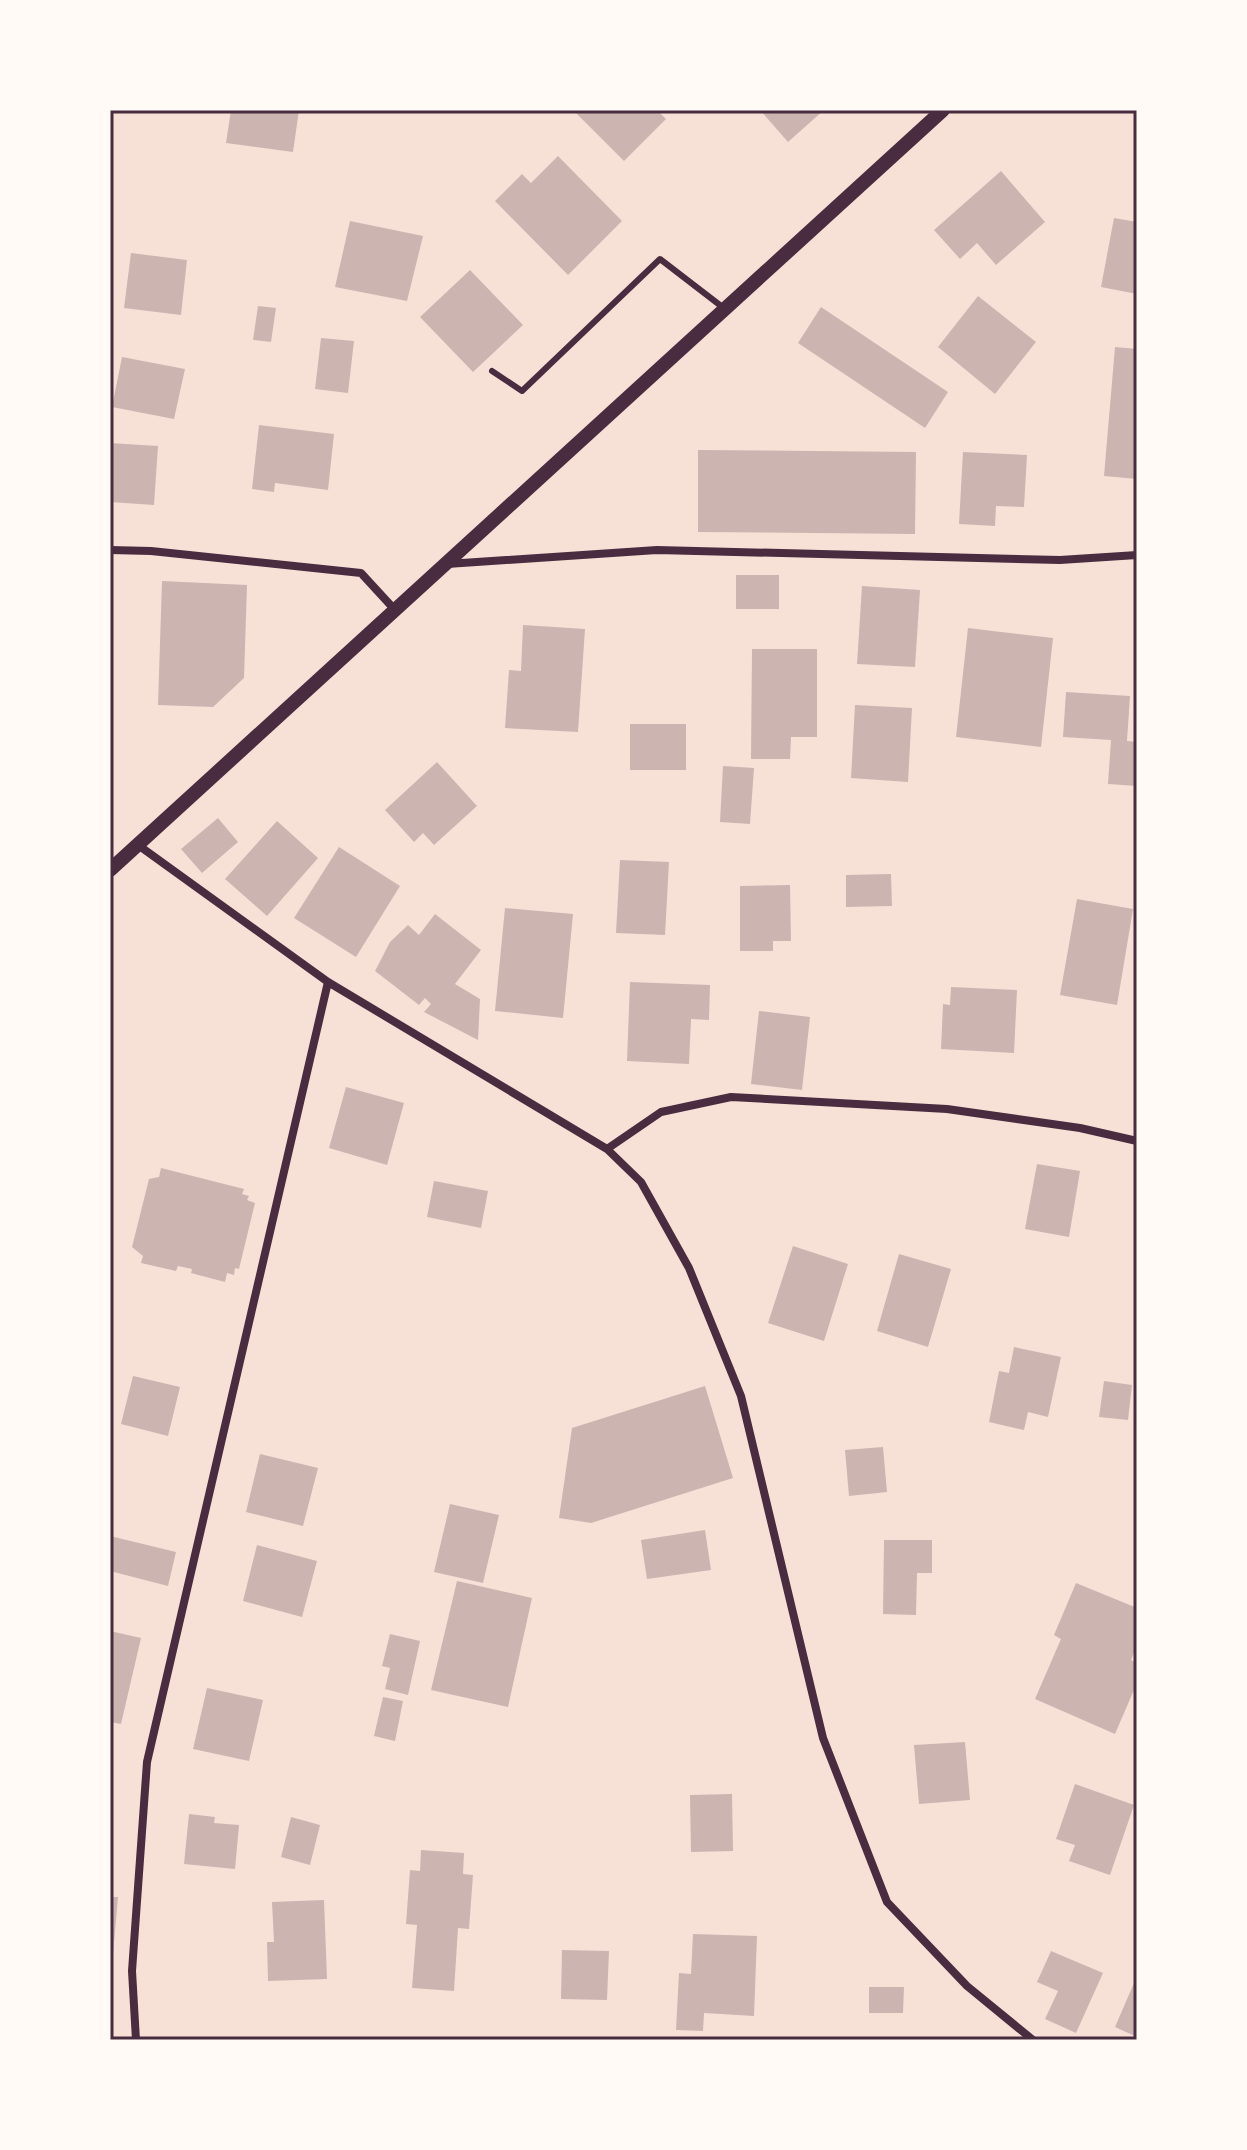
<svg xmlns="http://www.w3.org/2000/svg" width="1247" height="2150" font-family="'Sofia Sans Condensed',sans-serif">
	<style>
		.building { fill: #ccb4b1 }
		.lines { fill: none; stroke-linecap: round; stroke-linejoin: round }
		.service { stroke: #4a2c40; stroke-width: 6 }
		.minor { stroke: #4a2c40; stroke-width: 8 }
		.tertiary { stroke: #4a2c40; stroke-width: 14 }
		.neatline { fill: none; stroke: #4a2c40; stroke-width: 3 }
	</style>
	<rect width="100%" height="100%" fill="#f7e1d7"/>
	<path class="building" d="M231 110H299L293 152 226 143Z
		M573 110H657L666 119 624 161Z
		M760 110H824L788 142Z
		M558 156 622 221 568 275 495 201 522 174 531 183Z
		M1001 171 1045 222 996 265 977 243 960 259 934 230Z
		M1114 218 1137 222V294L1101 287Z
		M350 221 423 236 407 301 335 287Z
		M131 253 187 260 181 315 124 308Z
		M470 270 523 325 473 372 420 317Z
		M978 296 1036 342 995 394 938 347Z
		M258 306 276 308 271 342 253 340Z
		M821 307 948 392 925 428 798 343Z
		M321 338 354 341 348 393 315 389Z
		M1115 347 1137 349V479L1104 476Z
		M122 357 185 369 174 419 112 407Z
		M259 425 334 434 328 490 275 483 274 492 252 489Z
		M110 443 158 446 154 505 110 502Z
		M698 450 916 452 915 534 698 532Z
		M963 452 1027 455 1024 507 996 506 995 526 959 524Z
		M736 575H779V609H736Z
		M162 581 247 585 244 678 213 707 158 705Z
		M862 586 920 590 915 667 857 664Z
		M523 625 585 629 578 732 505 728 509 670 521 671Z
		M968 628 1053 638 1041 747 956 737Z
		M752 649H817V737H791L790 759H751Z
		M1066 692 1130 696 1127 741 1137 742V786L1108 784 1111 740 1063 737Z
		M855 705 912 708 908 782 851 778Z
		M630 724H686V770H630Z
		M437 762 477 806 434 845 423 833 414 842 385 810Z
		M723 766 754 768 750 824 720 822Z
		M218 818 238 842 202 873 181 849Z
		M277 821 318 858 267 916 225 879Z
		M339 847 400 886 356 957 294 918Z
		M620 860 669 862 665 935 616 933Z
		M891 874 892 906 846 907V875Z
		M790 885 791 941H773V951H740V886Z
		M1077 899 1133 909 1117 1005 1060 995Z
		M505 908 573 914 563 1018 495 1011Z
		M435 914 481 950 455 984 480 999 478 1040 424 1012 431 1004 425 998 419 1005 375 971 390 942 408 925 419 935Z
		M630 982 710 985 709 1020 691 1019 689 1064 627 1061Z
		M951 987 1017 990 1014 1053 941 1049 943 1004 950 1005Z
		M759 1011 810 1017 802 1090 751 1084Z
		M346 1087 404 1103 387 1165 329 1148Z
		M1037 1164 1080 1171 1069 1237 1025 1229Z
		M161 1168 244 1189 242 1194 249 1196 247 1200 255 1203 239 1269 235 1268 234 1275 227 1273 225 1282 191 1273 192 1269 178 1266 176 1271 141 1263 143 1256 132 1247 149 1179 159 1177Z
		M434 1181 488 1191 481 1228 427 1217Z
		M793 1246 848 1264 824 1341 768 1323Z
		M899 1254 951 1269 928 1347 877 1331Z
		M1014 1347 1061 1357 1048 1417 1028 1412 1024 1430 989 1422 999 1371 1009 1373Z
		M133 1376 180 1387 168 1436 121 1424Z
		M1104 1381 1132 1385 1128 1420 1099 1417Z
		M705 1386 733 1478 591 1523 559 1518 572 1428Z
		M883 1447 887 1492 849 1496 845 1450Z
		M260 1454 318 1468 303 1526 246 1512Z
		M450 1504 499 1515 483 1583 434 1572Z
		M705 1530 711 1570 647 1579 641 1540Z
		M110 1536 176 1552 168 1586 110 1571Z
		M884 1540H932V1573H917L916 1615 883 1614Z
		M257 1545 317 1561 302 1617 243 1601Z
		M457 1581 532 1598 508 1707 431 1690Z
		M1076 1583 1137 1608V1646L1131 1660 1137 1663V1683L1115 1734 1035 1699 1061 1639 1054 1635Z
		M110 1631 141 1638 121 1724 110 1722Z
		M390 1634 420 1641 408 1695 385 1689 390 1668 382 1666Z
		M207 1688 263 1700 249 1761 193 1749Z
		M383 1697 403 1701 395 1741 374 1736Z
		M965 1742 970 1800 919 1804 914 1745Z
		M1075 1784 1134 1805 1110 1875 1069 1861 1075 1845 1056 1839Z
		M732 1794 733 1851 691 1852 690 1795Z
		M189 1814 215 1817 214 1823 239 1825 235 1869 184 1864Z
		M291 1817 320 1825 310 1865 281 1857Z
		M421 1850 464 1853 463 1874 473 1875 469 1929 458 1928 454 1991 412 1988 417 1925 406 1924 410 1870 420 1871Z
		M110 1897H118L112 1966H110Z
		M324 1900 327 1979 268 1981 267 1942H274L272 1902Z
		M693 1934 757 1936 754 2016 704 2013 703 2031 676 2030 679 1973 691 1974Z
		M562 1950 609 1951 607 2000 561 1999Z
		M1051 1951 1103 1973 1076 2033 1045 2019 1058 1991 1037 1982Z
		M1137 1976V2037L1115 2027Z
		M869 1987H904L903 2013H869Z"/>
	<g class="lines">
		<path class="service" d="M492 371 522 391 660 259 725 309"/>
		<path class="minor" d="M110 550 151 551 361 573 395 610
			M447 564 657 550 1060 560 1137 555
			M138 845 328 982 607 1149 641 1182 689 1268 741 1396 823 1738 887 1902 967 1986 1033 2040
			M607 1149 661 1112 731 1097 947 1109 1080 1128 1137 1141
			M136 2040 132 1971 147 1762 328 982"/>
		<path class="tertiary" d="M110 870 943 110"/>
	</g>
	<rect width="1247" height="2150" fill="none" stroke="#fffaf5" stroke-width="224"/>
	<rect x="112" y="112" width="1023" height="1926" class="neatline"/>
</svg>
